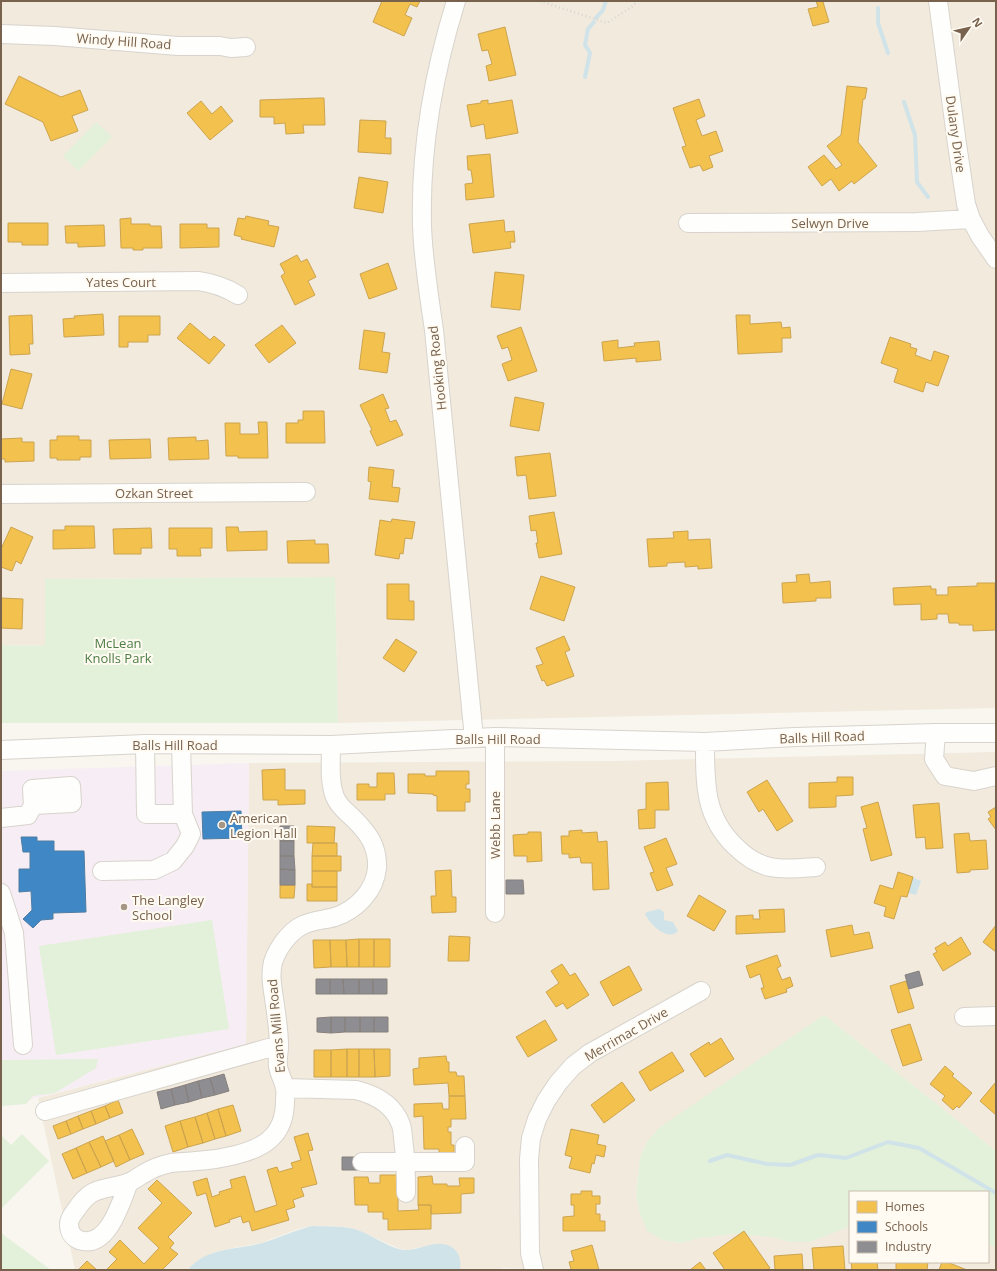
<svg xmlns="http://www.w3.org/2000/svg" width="997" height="1271" font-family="'Open Sans',sans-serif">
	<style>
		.residential { fill: #f1eadd }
		.education { fill: #f6eef4 }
		.green { fill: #e3f0da }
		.water { fill: #d0e3e9 }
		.homes { fill: #f2c14e; stroke: #cda44e }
		.schools { fill: #3f88c5; stroke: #507da1 }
		.industry { fill: #8d8d92; stroke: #87807d }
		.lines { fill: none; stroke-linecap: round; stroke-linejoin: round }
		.stream { stroke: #d0e3e9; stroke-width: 4 }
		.minor-casing { stroke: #d8d3cc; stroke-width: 20 }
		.path { stroke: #dad6d0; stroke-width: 2.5; stroke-dasharray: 1 3; stroke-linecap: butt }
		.minor { stroke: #fefefd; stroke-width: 18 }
		.poi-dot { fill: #a59686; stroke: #fffbf2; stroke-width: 1.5 }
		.labels { text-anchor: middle; stroke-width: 4; stroke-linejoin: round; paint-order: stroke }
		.street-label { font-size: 13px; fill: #78624d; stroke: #fffbf2 }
		.park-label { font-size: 13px; fill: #4e7d45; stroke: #fffbf2 }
		.poi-label { font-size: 13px; fill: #78624d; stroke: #fffbf2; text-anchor: start }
	</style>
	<rect width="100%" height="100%" fill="#f8f6ef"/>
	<path class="residential" d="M1 1H996V708L338 723 335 577 45 579V646L1 645Z
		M996 752V1151L824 1015 647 1142 640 1158 636 1195 640 1213 647 1230 663 1240 681 1243 699 1238 735 1234 772 1237 791 1242H810L850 1226V1262H988V1244L996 1247V1270H545L504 1268 496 1270H460V1259L436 1244 408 1250 400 1249 360 1231 347 1227 312 1226 298 1229 261 1243 233 1248 212 1253 195 1263 188 1270H75L38 1098 246 1044 249 763 614 761Z"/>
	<path class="education" d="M249 763 246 1044 1 1107V771Z"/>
	<path class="green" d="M96 122 112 137 78 171 63 156Z
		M335 577 338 723H1V645L45 646V579Z
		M212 920 229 1029 56 1055 39 946Z
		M824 1015 996 1151V1247L988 1244V1192H850V1226L810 1242H790L772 1237 735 1234 699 1238 681 1243 663 1240 647 1231 640 1213 636 1195 640 1158 647 1142 659 1128Z
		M98 1059 96 1068 55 1093 33 1096 26 1104 1 1106V1060Z
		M22 1134 49 1161 1 1209V1135L11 1145Z
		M1 1233 51 1270H1Z"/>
	<path class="water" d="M912 877 921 881 916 895 906 892Z
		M659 909 664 912V920L673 922 678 931C667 942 650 924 645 914L647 912Z
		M312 1226C328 1227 345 1225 360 1231 374 1236 393 1251 408 1250 423 1249 439 1238 453 1248 460 1253 461 1262 460 1270H188C206 1247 237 1250 262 1243 279 1238 295 1230 312 1226Z"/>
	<path class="homes" d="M382 1H420L417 7 410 4 405 15 412 18 404 36 373 22Z
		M816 1H827L823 2 829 22 813 26 808 9 818 7Z
		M505 27 516 75 489 81 486 66 492 64 488 50 482 51 478 34Z
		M19 76 61 97 80 90 88 110 72 116 78 131 51 141 43 122 5 104Z
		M847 86 867 88 865 99H863L858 142 877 166 854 184 852 181 839 191 831 179 822 186 808 167 824 155 836 169 842 165 827 146 841 135Z
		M320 98H324L325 125H303L304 133 286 134 285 123 274 124V117H260V100Z
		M699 99 705 116 696 120 702 136 716 131 723 151 709 156 713 167 703 171 700 165 690 168 682 147 686 146 673 108Z
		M488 100V104L512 100 518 133 486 139 484 124 471 127 467 105 481 103V101Z
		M201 101 212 114 221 106 233 121 210 140 187 113Z
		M360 120 386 121 385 138H391V154L358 152Z
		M490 154 494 197 466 200 465 184 473 183 471 170H468L467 156Z
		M359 177 388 182 383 213 354 208Z
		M246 216 269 221 268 225 279 227 274 247 241 239 242 237 234 235 238 218 245 219Z
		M131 218V224H150V226H161L162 248H143V250H133V248H121L120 219Z
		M504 220 505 232 514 231 515 242H510L511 248 473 253 469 224Z
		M8 223H48V245H22V242H8Z
		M180 224H207V228H219V247L180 248Z
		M104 225 105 246 78 247V243H66L65 226Z
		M297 255 301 262 307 259 316 277 308 281 315 295 295 305 281 276 285 273 280 264Z
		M388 263 397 289 369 299 360 274Z
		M495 272 524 275 520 310 491 307Z
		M103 314 104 335 64 337 63 319 75 318 74 316Z
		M32 315 33 344H29L30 354 10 355 9 316Z
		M736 315H750V324L781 322 782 328 790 327 791 338H782V352L738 354Z
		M119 316H160V335H148V342H128V347H119Z
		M190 323 210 340 214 336 225 345 209 364 177 338Z
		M282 325 296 343 269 363 255 345Z
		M521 327 537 371 508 381 502 364 512 360 508 347 502 349 497 336Z
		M364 330 385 333 382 352 390 353 387 373 359 369Z
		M890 337 911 344 910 347 917 349 915 355 931 361 934 351 949 356 938 386 926 382 923 392 894 382 898 369 881 363Z
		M618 340V348L635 346 634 343 659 341 661 360 636 362V358L604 361 602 342Z
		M11 369 32 374 22 409 2 404Z
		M383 394 389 408 385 409 390 422 396 420 403 435 377 446 370 431 372 430 360 405Z
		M515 397 544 403 539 431 510 426Z
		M303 411H324L325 443H286V423H298V420H303Z
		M258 422H267L268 458H238V456H226L225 423H240V434H259Z
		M57 436H79V440H91V457H80V460H57V458H50V440H57Z
		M196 437V441L208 440 209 459 169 460 168 438Z
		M22 438V442H34V461L5 462V459H1V439Z
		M150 439 151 458 110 459 109 440Z
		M550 453 556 496 529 499 526 475 517 476 515 457Z
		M369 467 394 470 392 487 400 488 398 502 369 499 371 482 368 481Z
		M554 512 562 554 539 558 536 543H538L536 530 531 531 529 516Z
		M392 519 415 522 412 539 405 538 403 554 400 553 399 559 375 555 380 520 391 522Z
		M65 526H94L95 548 53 549V530H65Z
		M11 527 33 537 21 564 16 561 12 571 1 567V549Z
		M226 527H238L239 532 267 531V550L227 551Z
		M151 528 152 548H141V554H114L113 529Z
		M169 528H212V548H200L201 556H177V549H169Z
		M688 531V540L710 539 712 568 698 569V566L685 567V562L667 563V566L649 567 647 539 674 538 673 532Z
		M315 540V544H328L329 563H288L287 541Z
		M809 574 810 583 830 581 831 598H816V601L783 603 782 583 797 582 796 575Z
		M541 576 575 587 564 621 530 609Z
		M977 583H995L996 630 973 631V625H959V623H949L948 614H937V619L921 620V604L894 605 893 588 931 586V589H936V595H948V587L977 586Z
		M387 584H409V601H414V620L387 619Z
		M1 598 23 599 22 629 1 628Z
		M564 636 570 650 565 652 574 676 547 686 544 680 542 681 536 666 543 664 536 648Z
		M396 639 417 652 404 672 383 658Z
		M285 769V790H305V804L278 805V800H263L262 770Z
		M436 771H469V784H466V789H470V802H465V811H437V796L433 795V794L408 793V774H425V776H436Z
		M377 773H394L395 794H385V800H357V784H369V787H377Z
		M837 777H853V795L836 796V807L809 808V783L837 782Z
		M767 780 793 821 777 831 763 809 759 812 747 792Z
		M668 782 669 810H655V828L639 829 638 810 646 809V783Z
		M878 802 892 855 871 861 863 829 867 828 861 807Z
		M939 803 943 848 926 849 925 837 916 838 913 805Z
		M996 807V830L988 819 991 817 988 812Z
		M307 826 335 827 334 843H307Z
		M582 830V833L597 832 598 842 607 841 609 889 593 890 592 863H581L580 857 569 858V854H562L561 836H569V831Z
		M528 832H541L542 861 527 862V856H514L513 835 528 834Z
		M969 833 970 841 986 840 988 869 970 870V872L957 873 954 834Z
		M666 838 677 864 666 868 673 885 657 891 650 873 654 872 644 847Z
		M313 843H337V856H312Z
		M312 856H341V871H312Z
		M451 870 452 897H456V912L432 913 431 896H436L435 871Z
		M312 871H337V887H312Z
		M898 872 913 877 907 897 901 896 894 919 884 916 886 907 874 903 880 885 893 889Z
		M307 884H312V887H337V901H307Z
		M280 885H295L294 898H280Z
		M699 895 726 911 714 931 687 916Z
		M784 909 785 932 736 934V916L753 915V919H760L759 910Z
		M852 925 854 935 869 932 873 948 831 957 826 930Z
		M996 925V952L983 942Z
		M449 936 470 937 469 961H448Z
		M961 937 971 954 943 971 933 954 937 952 935 948 945 942 948 946Z
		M359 939V967H347L346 940Z
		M359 939H374V967H359Z
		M374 939H390V967H374Z
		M313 940H330L331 967 314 968Z
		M330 940H346L347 967H331Z
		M777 955 781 966 777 968 782 980 790 977 793 986 786 989 787 992 765 999 761 988H764L760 974 750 978 746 966Z
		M562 964 570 976 575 973 589 995 567 1009 563 1003 556 1007 546 992 559 983 551 971Z
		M629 966 642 990 613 1006 600 982Z
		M906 981 914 1008 898 1013 890 986Z
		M545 1020 557 1040 528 1057 516 1037Z
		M910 1024 922 1060 903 1066 891 1030Z
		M721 1038 734 1059 705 1077 690 1054 709 1042 710 1045Z
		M347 1049H359V1077H347Z
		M347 1049V1077H331V1050Z
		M359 1049H374L375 1077H359Z
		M374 1049H390V1076L375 1077Z
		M314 1050H331V1077H314Z
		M672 1052 684 1071 650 1091 639 1072Z
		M446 1056 447 1062H449V1072H456L457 1076H464L465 1096H449L448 1083 414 1085 413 1069 419 1068V1058Z
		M945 1066 954 1074 952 1076 972 1093 959 1108 957 1106 953 1110 942 1100 945 1096 930 1084Z
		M622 1082 635 1100 604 1123 591 1105Z
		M995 1083 996 1084V1115L980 1101Z
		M449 1096H465L466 1119H451V1127H448V1132H451V1145H454V1160L439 1161V1149H424L423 1116 414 1117V1104L442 1103 443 1109H449Z
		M118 1100 123 1113 110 1118 105 1106Z
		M233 1105 241 1131 226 1136 218 1109Z
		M105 1106 110 1118 96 1124 91 1111Z
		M218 1109 226 1136 215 1139 207 1113Z
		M91 1111 96 1124 83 1129 78 1116Z
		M207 1113 215 1139 203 1143 195 1117Z
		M78 1116 83 1129 71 1134 66 1121Z
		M195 1117 203 1143 188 1147 180 1121Z
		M66 1121 71 1134 58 1139 53 1126Z
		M180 1121 188 1147 173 1152 165 1126Z
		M132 1129 144 1154 130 1160 119 1135Z
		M571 1129 599 1135 597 1144 606 1146 604 1157 596 1155 594 1164 592 1163 590 1173 569 1168 572 1157 565 1155Z
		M308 1133 313 1150 308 1151 317 1184 301 1188 304 1196 293 1200 295 1207 286 1210 289 1220 252 1231 249 1221 243 1223 241 1216 229 1220 230 1222 215 1227 206 1193 197 1196 193 1182 207 1178 212 1197 220 1194 219 1192 232 1188 230 1180 245 1176 255 1212 277 1205 267 1170 277 1167 279 1172 293 1168 291 1163 301 1160 294 1137Z
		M119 1135 130 1160 116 1167 105 1141Z
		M103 1136 114 1161 101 1167 89 1142Z
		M89 1142 101 1167 87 1173 76 1148Z
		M76 1148 87 1173 73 1179 62 1154Z
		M380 1175H398V1211L419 1210 418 1205H431V1229L388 1230V1219H383V1212H368V1205H355L354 1177H368L369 1183H380Z
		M432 1176 433 1184H447V1186H460L459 1178H474V1193L461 1194V1213L431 1214V1205H418V1177Z
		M157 1180 192 1213 168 1237 174 1243 170 1248 178 1254 162 1270H106L117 1259 109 1252 120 1240 144 1264 159 1248 138 1228 162 1203 148 1189Z
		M581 1191H592V1196H600V1204H596V1214H600V1221H605V1231H563V1217L574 1216V1205H571V1194H581Z
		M744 1231 770 1268 767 1270H725L713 1253Z
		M592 1245 599 1270H570L571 1269 569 1262 574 1261 571 1251Z
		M843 1246 845 1270H814L812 1248Z
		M802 1254 803 1270H775L774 1256Z
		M87 1261 97 1270H78Z
		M700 1262 706 1270H690Z
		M851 1262H877L878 1270H852Z
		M896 1262H928L927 1270H896Z
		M942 1262H947L967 1270H939Z"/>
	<path class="schools" d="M241 811 242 838 203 839 202 812Z
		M21 837H37V841H54V851H84L86 912 53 913V919L41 920 33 928 23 919 32 910 31 891 19 892V869H30V852H23Z"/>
	<path class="industry" d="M280 826H294V841H280Z
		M280 841H294V856H280Z
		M280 856H294L295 870 280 869Z
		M280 869 295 870V885H280Z
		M506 880H523L524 894H506Z
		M919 971 923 985 909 989 905 975Z
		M316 979H330V994H316Z
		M330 979H343L344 994H330Z
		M343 979H359V994H344Z
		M359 979H373V994H359Z
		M373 979H387V994H373Z
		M331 1017V1033L317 1032V1018Z
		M331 1017H345V1032L331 1033Z
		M345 1017H360V1032H345Z
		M360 1017H374V1032H360Z
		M374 1017H388V1032H374Z
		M224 1074 229 1091 215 1095 210 1078Z
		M210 1078 215 1095 202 1098 198 1081Z
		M198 1081 202 1098 189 1102 185 1085Z
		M185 1085 189 1102 175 1105 171 1089Z
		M171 1089 175 1105 161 1109 157 1092Z
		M342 1157H360V1170H342Z"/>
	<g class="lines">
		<path class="stream" d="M878 8V23L888 53
			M596 18 603 10 606 1
			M585 77 590 53 585 45 588 29 594 22
			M904 102 915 135 917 182 928 197
			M710 1161 727 1155 767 1164 790 1165 818 1155 846 1158 888 1142 919 1148 996 1193"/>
		<defs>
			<path id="minor" d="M456 1C433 75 420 147 422 225 423 260 429 295 434 330L474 738
				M938 1 957 144 966 204 971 219 980 236 996 259
				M1 34 55 36 178 46H220L231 48 246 47
				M688 223 917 222 971 219
				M1 283 198 281C213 283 225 287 238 295
				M1 494 306 492
				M936 733 934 759 945 776 974 781 996 776
				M495 737V913
				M705 742C705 783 704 817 736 847 745 856 756 864 770 867 785 870 801 868 816 867
				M145 744 146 814H183L181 745
				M1 750 145 744 331 745 495 737 705 742 795 737 936 733H996
				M1 818 28 815 33 805 32 789 71 786 72 803 33 805
				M102 871 154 870 173 861 185 846 191 834 183 814
				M1 893 14 933 23 1045
				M964 1017 996 1016
				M285 1088 356 1090C376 1095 394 1105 401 1125 403 1131 403 1140 404 1147 406 1162 406 1178 406 1193
				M45 1111 279 1045
				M362 1162H465V1146
				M129 1182C121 1202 108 1250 79 1240 72 1237 69 1231 69 1224 69 1218 73 1214 76 1210 92 1185 103 1191 127 1183 134 1181 139 1176 145 1173 153 1168 162 1165 171 1163 179 1162 188 1162 196 1161 216 1160 253 1154 269 1140 281 1130 285 1117 285 1101 285 1097 286 1093 285 1089 284 1081 279 1074 278 1066 277 1059 279 1052 279 1046 279 1030 276 1013 274 998 272 985 270 974 273 962 278 947 290 931 303 925 314 920 324 920 335 917 356 910 375 891 377 868 378 846 368 833 354 819 347 812 339 807 335 797 329 782 331 762 331 745
				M534 1270 530 1253 529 1159 531 1138 537 1119 546 1101 558 1083 573 1066 590 1053 701 991"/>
		</defs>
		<use href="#minor" class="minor-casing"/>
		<path class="path" d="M540 1 607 23 633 6 637 1"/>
		<use href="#minor" class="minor"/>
	</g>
	<g class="poi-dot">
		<circle cx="222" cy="825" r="4"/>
		<circle cx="124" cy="907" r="4"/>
	</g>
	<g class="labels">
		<g class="street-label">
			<text transform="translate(124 41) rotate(4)" y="5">Windy Hill Road</text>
			<text transform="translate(956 134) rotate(82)" y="5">Dulany Drive</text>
			<text x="830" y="228">Selwyn Drive</text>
			<text x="121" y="287">Yates Court</text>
			<text transform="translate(437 368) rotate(-96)" y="5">Hooking Road</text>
			<text x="154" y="498">Ozkan Street</text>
			<text transform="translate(822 737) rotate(-2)" y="5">Balls Hill Road</text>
			<text x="498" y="744">Balls Hill Road</text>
			<text x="175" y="750">Balls Hill Road</text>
			<text transform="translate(495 825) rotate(-90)" y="5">Webb Lane</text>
			<text transform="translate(276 1026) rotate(-95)" y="5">Evans Mill Road</text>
			<text transform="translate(626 1034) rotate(-30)" y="5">Merrimac Drive</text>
		</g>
		<g class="park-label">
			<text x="118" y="648">McLean<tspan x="118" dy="15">Knolls Park</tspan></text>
		</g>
		<g class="poi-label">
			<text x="230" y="823">American<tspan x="230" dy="15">Legion Hall</tspan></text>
			<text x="132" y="905">The Langley<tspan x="132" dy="15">School</tspan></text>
		</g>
	</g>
	<rect width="997" height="1271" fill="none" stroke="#78624d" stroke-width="4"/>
	<rect x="849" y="1191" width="140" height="72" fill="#fffbf2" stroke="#c9beb0"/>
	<rect x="857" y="1201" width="20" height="12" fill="#f2c14e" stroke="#c9beb0"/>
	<text x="885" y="1211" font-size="12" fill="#78624d">Homes</text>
	<rect x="857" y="1221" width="20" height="12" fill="#3f88c5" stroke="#c9beb0"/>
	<text x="885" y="1231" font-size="12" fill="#78624d">Schools</text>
	<rect x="857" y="1241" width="20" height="12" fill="#8d8d92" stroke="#c9beb0"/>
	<text x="885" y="1251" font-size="12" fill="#78624d">Industry</text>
	<g transform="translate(969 28) rotate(56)" stroke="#fffbf2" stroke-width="3" paint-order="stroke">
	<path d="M0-3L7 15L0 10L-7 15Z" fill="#78624d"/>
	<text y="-6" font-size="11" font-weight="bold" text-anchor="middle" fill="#78624d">N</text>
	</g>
</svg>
